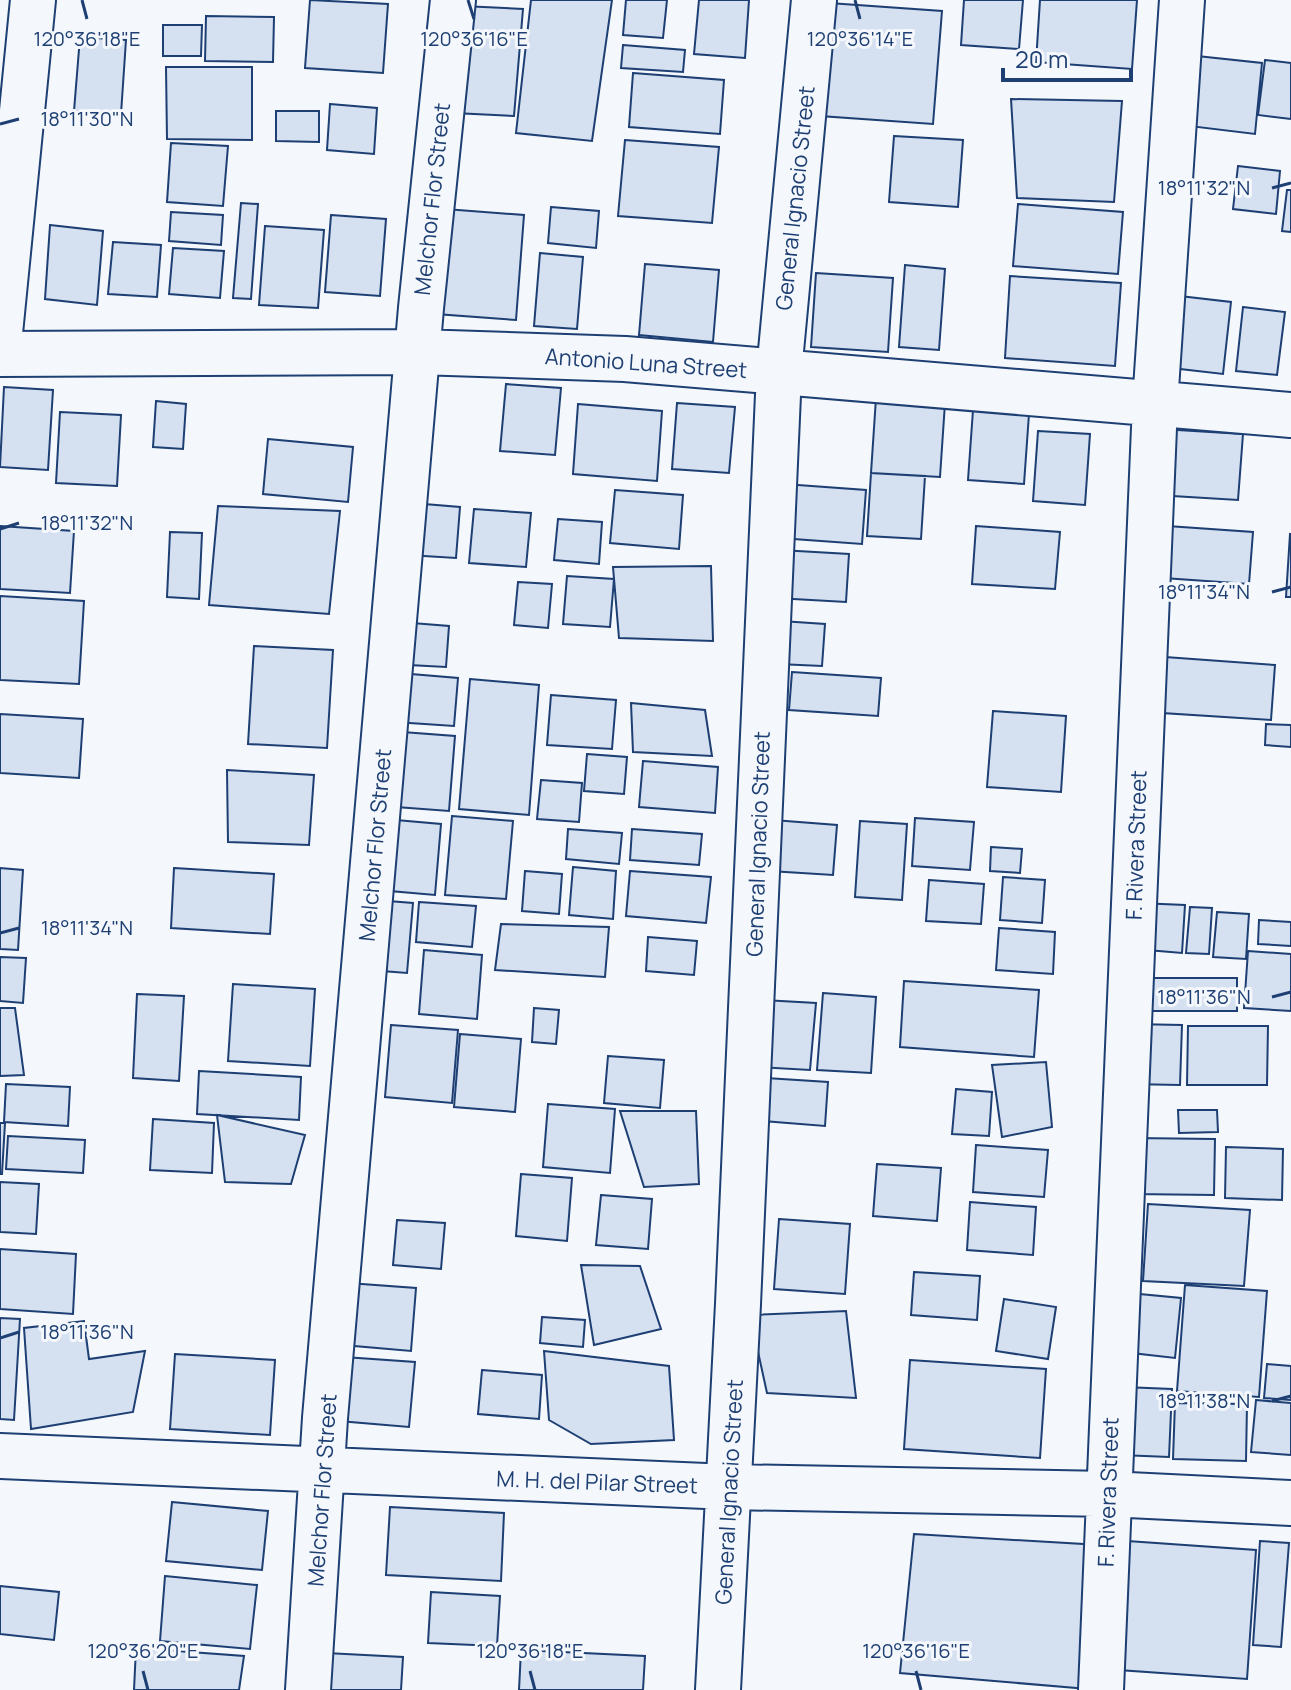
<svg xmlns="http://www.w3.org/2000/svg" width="1291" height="1690" font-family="Manrope,sans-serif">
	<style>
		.building { fill: #d5e0f0; stroke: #1d3f73; stroke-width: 2 }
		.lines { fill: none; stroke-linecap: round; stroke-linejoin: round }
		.minor-casing { stroke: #1d3f73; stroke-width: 48 }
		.minor { stroke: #f4f7fb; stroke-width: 44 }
		.ticks { fill: none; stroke: #1d3f73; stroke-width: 3 }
		.labels { text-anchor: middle; stroke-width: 6; stroke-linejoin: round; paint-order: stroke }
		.street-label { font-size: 22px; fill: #1d3f73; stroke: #f4f7fb }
		.ticks-label { font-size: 20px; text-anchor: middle; fill: #1d3f73; stroke: #f4f7fb; stroke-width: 6; stroke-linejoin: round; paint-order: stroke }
	</style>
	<rect width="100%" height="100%" fill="#f4f7fb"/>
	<path class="building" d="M310 0 388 4 383 73 305 68Z
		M531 0H612L592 141 516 133Z
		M626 0H667L663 38 623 35Z
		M699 0H749L745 58 694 54Z
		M964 0H1023L1019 49 961 45Z
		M1040 0H1137L1132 69 1036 62Z
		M829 3 942 11 933 124 820 116Z
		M462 6 523 9 514 116 454 113Z
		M206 16 274 17 273 62 205 61Z
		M163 25H202L201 56H163Z
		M80 37 126 40 121 114 74 111Z
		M623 45 685 50 683 72 621 68Z
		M1197 56 1262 63 1255 134 1189 126Z
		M1265 60 1291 63V119L1258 115Z
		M166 67H252V140L167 139Z
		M633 73 724 80 720 134 629 127Z
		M1011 99 1122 101 1114 202 1017 198Z
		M330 104 377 108 374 154 327 150Z
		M276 111H319V142L276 141Z
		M894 136 963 140 958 207 889 202Z
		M625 140 719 147 712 223 618 216Z
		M171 143 228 146 223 206 167 202Z
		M1238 166 1280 171 1276 214 1233 209Z
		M1287 190H1291V232L1282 231Z
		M241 203 258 204 251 299 233 298Z
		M1018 204 1123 212 1118 274 1013 266Z
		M551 207 599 211 596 248 548 243Z
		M445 209 524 215 516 320 436 314Z
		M171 212 223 215 221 245 169 241Z
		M331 215 386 219 380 296 325 292Z
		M50 225 103 231 97 305 45 299Z
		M265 226 324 230 318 308 259 305Z
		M113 242 161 245 157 297 108 294Z
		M173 248 224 251 220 298 169 294Z
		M540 253 583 257 577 329 534 326Z
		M645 264 719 270 713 342 639 335Z
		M905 265 945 269 939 350 899 347Z
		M816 273 893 278 888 352 811 347Z
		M1010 276 1121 283 1115 366 1005 358Z
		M1171 295 1231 302 1223 374 1163 367Z
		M1243 307 1285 312 1277 375 1236 371Z
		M506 384 561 388 555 455 500 451Z
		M4 387 53 390 48 470 0 467Z
		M876 398 945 403 940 477 871 473Z
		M156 401 186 404 183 449 153 447Z
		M677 403 735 407 729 473 672 469Z
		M578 404 662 411 657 481 573 474Z
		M973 410 1029 414 1024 484 968 480Z
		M60 412 121 415 117 486 56 483Z
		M1161 429 1243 434 1238 500 1156 495Z
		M1038 431 1090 434 1085 505 1033 501Z
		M268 439 353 447 348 502 263 494Z
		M871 473 925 476 921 539 867 536Z
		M784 484 866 490 862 544 780 538Z
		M615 490 683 495 679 549 610 543Z
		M412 503 460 507 456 558 408 555Z
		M218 506 340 511 329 614 209 605Z
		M474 509 531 513 526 567 469 563Z
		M558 519 602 522 599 564 554 560Z
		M1153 525 1253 532 1249 584 1149 577Z
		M0 526 74 531 70 593 0 589Z
		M976 526 1060 532 1055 589 972 584Z
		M170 532 202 533 199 599 167 597Z
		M1290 534H1291V597H1286Z
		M780 550 849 554 846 602 776 598Z
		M711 566 713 641 619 638 613 567Z
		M567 576 614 579 610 627 563 624Z
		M518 582 552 584 548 628 514 625Z
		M0 596 84 601 79 684 0 680Z
		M781 621 825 624 822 666 778 664Z
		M412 623 449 626 446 667 409 665Z
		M254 646 333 650 327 748 248 744Z
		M1165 657 1275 665 1271 720 1162 713Z
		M792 672 881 678 878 716 789 710Z
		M399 673 458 678 454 726 395 722Z
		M470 679 539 685 529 815 459 809Z
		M551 695 616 700 612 749 547 745Z
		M631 703 705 710 712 756 633 752Z
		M993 711 1066 716 1061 792 987 787Z
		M0 714 83 719 79 778 0 773Z
		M1266 724 1291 725V747L1265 745Z
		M389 731 455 736 449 811 383 806Z
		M587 754 627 757 624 794 584 791Z
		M643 761 718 767 715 813 639 807Z
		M227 770 314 775 309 845 228 842Z
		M541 780 582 783 579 822 537 819Z
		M452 816 513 821 506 899 445 895Z
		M915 818 974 822 970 870 912 866Z
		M396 820 441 824 435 895 390 891Z
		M773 820 837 825 833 875 770 871Z
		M860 821 907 824 902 900 855 897Z
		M568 829 622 833 619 864 566 859Z
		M632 829 702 834 699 865 630 860Z
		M991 847 1022 849 1020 873 990 871Z
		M573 867 616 871 613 919 569 915Z
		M0 868 23 870 18 950 0 949Z
		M174 868 274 874 270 934 171 928Z
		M525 871 562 874 559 914 522 911Z
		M630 871 711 877 706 923 626 916Z
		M1003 877 1045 880 1042 923 1000 920Z
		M929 880 984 884 981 924 926 921Z
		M388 901 413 903 407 973 382 971Z
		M419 902 476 906 472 947 416 942Z
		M1138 903 1185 905 1182 953 1135 949Z
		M1190 907 1212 908 1209 954 1186 953Z
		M1217 912 1249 914 1246 959 1213 957Z
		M1259 920 1291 922V946L1258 944Z
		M501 924 609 927 605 977 495 970Z
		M999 928 1055 932 1053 974 996 970Z
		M648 937 697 941 694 975 646 971Z
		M424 950 482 955 477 1019 419 1014Z
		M1248 951 1291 954V1011L1244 1008Z
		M0 957 26 958 23 1003 0 1001Z
		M1134 978H1237V1011H1134Z
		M904 981 1039 990 1034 1057 900 1047Z
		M233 984 315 989 310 1066 228 1061Z
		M823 993 876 997 871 1073 817 1070Z
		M137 994 184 996 179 1081 133 1078Z
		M763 1000 816 1003 810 1070 758 1067Z
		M0 1008H15L24 1075 0 1076Z
		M534 1008 559 1010 556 1044 532 1042Z
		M1132 1024 1182 1025 1180 1085 1129 1084Z
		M391 1025 458 1030 452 1103 385 1097Z
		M1188 1026H1268L1267 1085H1187Z
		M460 1034 521 1039 515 1112 454 1107Z
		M608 1056 664 1060 660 1108 604 1103Z
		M1046 1062 1052 1127 1002 1137 992 1065Z
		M199 1071 301 1077 299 1120 197 1114Z
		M766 1078 828 1082 825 1126 763 1121Z
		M6 1084 70 1087 68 1126 4 1122Z
		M956 1089 992 1092 989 1136 952 1134Z
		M548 1104 615 1109 610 1173 543 1167Z
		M1178 1110H1217L1218 1132 1179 1133Z
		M620 1111H696L699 1184 644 1187Z
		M217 1115 305 1135 291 1184 225 1182Z
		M153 1119 214 1123 212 1173 150 1170Z
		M0 1123H5L2 1174H0Z
		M8 1136 85 1140 83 1173 6 1169Z
		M1134 1138 1215 1139 1214 1195 1133 1194Z
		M976 1145 1048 1150 1044 1197 973 1192Z
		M1226 1147 1283 1149 1282 1200 1225 1198Z
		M877 1164 941 1168 937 1221 873 1216Z
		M521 1174 572 1178 567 1241 516 1236Z
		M0 1182 39 1184 36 1234 0 1232Z
		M601 1195 652 1199 648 1249 596 1245Z
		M970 1202 1036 1207 1033 1255 967 1250Z
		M1148 1204 1250 1210 1244 1286 1143 1281Z
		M779 1219 850 1224 845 1294 774 1289Z
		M397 1220 445 1223 441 1269 393 1265Z
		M0 1249 76 1254 73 1314 0 1309Z
		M581 1265 640 1266 661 1329 594 1345Z
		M914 1272 980 1276 977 1320 911 1315Z
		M348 1283 416 1288 411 1351 343 1345Z
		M1185 1285 1267 1291 1259 1397 1177 1391Z
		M1129 1293 1181 1298 1175 1358 1123 1352Z
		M1004 1299 1056 1307 1048 1359 996 1351Z
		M846 1311 856 1398 767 1393 750 1315Z
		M542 1317 585 1320 583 1347 540 1343Z
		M0 1318 20 1319 14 1420 0 1419Z
		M84 1321 89 1359 145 1351 133 1412 31 1429 24 1328Z
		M544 1351 669 1366 674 1440 591 1444 549 1420Z
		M175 1354 275 1360 270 1435 170 1429Z
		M344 1357 415 1362 409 1427 339 1421Z
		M910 1360 1046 1369 1040 1458 904 1449Z
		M1267 1364 1291 1366V1400L1264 1398Z
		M482 1370 542 1375 539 1419 478 1414Z
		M1123 1387 1172 1389 1169 1457 1120 1455Z
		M1256 1400 1291 1403V1455L1251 1452Z
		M1175 1403 1247 1404 1246 1461 1173 1459Z
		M172 1502 268 1511 262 1570 166 1561Z
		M390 1507 504 1513 501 1581 386 1575Z
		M914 1534 1100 1545 1088 1689 900 1673Z
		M1113 1540 1256 1550 1247 1679 1104 1669Z
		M1260 1541 1289 1543 1281 1647 1253 1645Z
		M165 1576 257 1585 250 1649 160 1641Z
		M0 1586 59 1592 54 1640 0 1634Z
		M431 1592 500 1596 497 1646 428 1643Z
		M136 1648 244 1656 239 1690H134Z
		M521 1650 645 1656 643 1690H519Z
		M326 1653 403 1657 401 1690H324Z"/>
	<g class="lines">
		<defs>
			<path id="minor" d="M0 333 33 0
				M0 354 418 352 625 359 1291 415
				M0 1456 729 1487 1108 1494 1291 1503
				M308 1690 325 1418 421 308 453 0
				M718 1690 738 1304 779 372 814 0
				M1101 1690 1155 404 1182 0"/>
		</defs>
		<use href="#minor" class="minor-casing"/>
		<use href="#minor" class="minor"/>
	</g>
	<path class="ticks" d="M82 0 87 19M468 0 474 19M855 0 860 19M0 124 19 119M1272 188 1291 183M0 529 19 523M1272 592 1291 587M0 933 19 928M1272 997 1291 992M0 1338 19 1332M1272 1401 1291 1396M143 1671 148 1690M530 1671 535 1690M916 1671 921 1690"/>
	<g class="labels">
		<g class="street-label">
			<text transform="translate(795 198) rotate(-84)" y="8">General Ignacio Street</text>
			<text transform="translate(432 199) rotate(-84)" y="8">Melchor Flor Street</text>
			<text transform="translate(646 363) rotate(4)" y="8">Antonio Luna Street</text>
			<text transform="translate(758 844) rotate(-88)" y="8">General Ignacio Street</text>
			<text transform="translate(375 845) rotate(-85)" y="8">Melchor Flor Street</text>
			<text transform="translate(1136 845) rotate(-88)" y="8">F. Rivera Street</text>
			<text transform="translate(597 1482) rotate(2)" y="8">M. H. del Pilar Street</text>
			<text transform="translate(322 1490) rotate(-86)" y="8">Melchor Flor Street</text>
			<text transform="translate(729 1492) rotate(-87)" y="8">General Ignacio Street</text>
			<text transform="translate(1108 1492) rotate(-88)" y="8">F. Rivera Street</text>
		</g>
	</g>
	<g class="ticks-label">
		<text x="87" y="46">120°36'18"E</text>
		<text x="474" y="46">120°36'16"E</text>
		<text x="860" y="46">120°36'14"E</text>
		<text x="87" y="126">18°11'30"N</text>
		<text x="1204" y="195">18°11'32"N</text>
		<text x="87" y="530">18°11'32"N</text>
		<text x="1204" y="599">18°11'34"N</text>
		<text x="87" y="935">18°11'34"N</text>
		<text x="1204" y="1004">18°11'36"N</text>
		<text x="87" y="1339">18°11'36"N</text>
		<text x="1204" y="1408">18°11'38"N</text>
		<text x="143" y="1658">120°36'20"E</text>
		<text x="530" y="1658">120°36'18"E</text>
		<text x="916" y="1658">120°36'16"E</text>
	</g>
	<path d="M1003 68v12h128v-12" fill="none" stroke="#1d3f73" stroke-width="4"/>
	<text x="1015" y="68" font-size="24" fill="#1d3f73" stroke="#f4f7fb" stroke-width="6" paint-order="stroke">20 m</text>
</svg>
